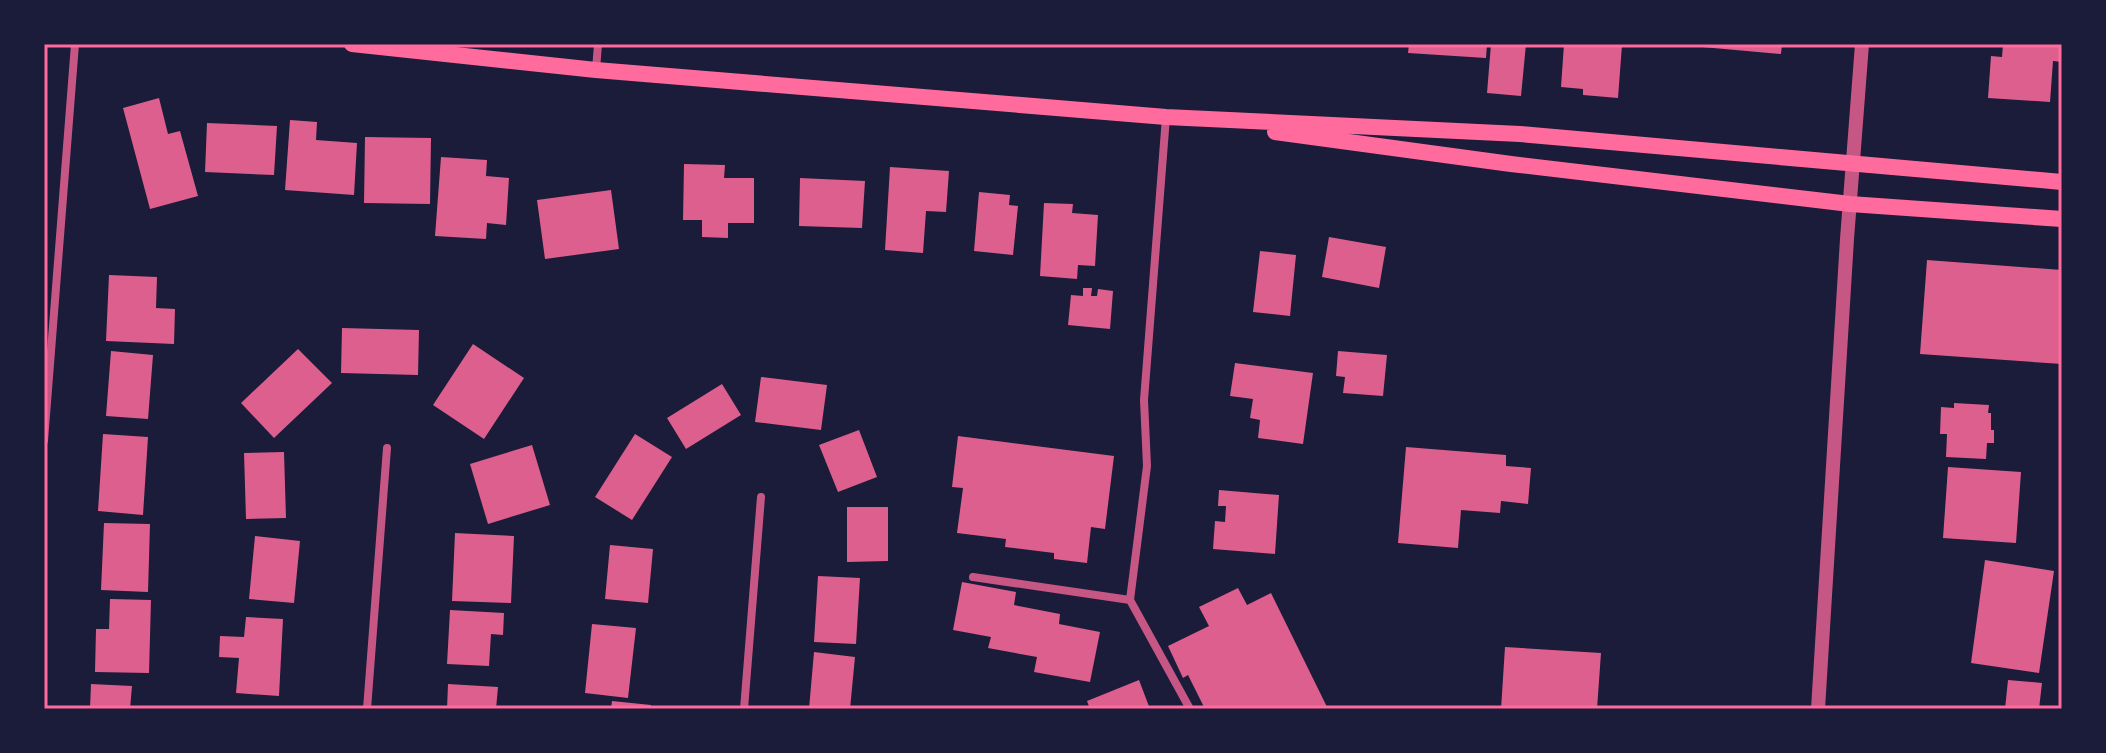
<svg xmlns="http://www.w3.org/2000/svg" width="2106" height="753" font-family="Barlow,sans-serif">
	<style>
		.building { fill: #dd5f8e }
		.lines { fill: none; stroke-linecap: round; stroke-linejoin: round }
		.minor { stroke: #c65784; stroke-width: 8 }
		.tertiary { stroke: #c65784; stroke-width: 14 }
		.secondary { stroke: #ff6b9d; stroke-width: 16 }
		.neatline { fill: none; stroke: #ff6b9d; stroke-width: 3 }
	</style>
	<rect width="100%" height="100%" fill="#1b1b3a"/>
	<path class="building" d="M1409 44H1487L1486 58 1408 53Z
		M1491 44H1526L1521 96 1487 93Z
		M1564 44 1622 45 1618 98 1583 95V89L1561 87Z
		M1702 44H1782L1781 54 1702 47Z
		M2003 44H2054V47H2062V62L2053 61 2050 102 1988 98 1991 56 2002 57Z
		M159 98 168 134 180 131 198 196 150 209 123 108Z
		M290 120 317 122 316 140 357 143 354 195 285 190Z
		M207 123 277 126 274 175 205 172Z
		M365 137 431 138 430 204 364 203Z
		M441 157 487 160 486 176 509 178 506 225 487 223 486 239 435 236Z
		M684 164 725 165 724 178H754V223H728V238L702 237V220H683Z
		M890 167 949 171 946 212 926 211 923 253 885 250Z
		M800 178 865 181 862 228 799 226Z
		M611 190 619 249 545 259 537 200Z
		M979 192 1010 195 1009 205 1018 206 1013 255 974 251Z
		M1044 203 1073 204 1072 213 1098 215 1095 266 1078 265 1077 279 1040 276Z
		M1329 237 1386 247 1379 288 1322 277Z
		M1260 251 1296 255 1290 316 1253 312Z
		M1927 260 2062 270V364L1920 354Z
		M109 275 157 277 156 308 175 309 174 344 106 341Z
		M1083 288H1092L1091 296H1097L1098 289 1113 291 1110 329 1068 325 1071 295 1083 296Z
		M342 328 419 330 418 375 341 373Z
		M473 344 524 378 484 439 433 405Z
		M298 349 332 383 274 438 241 403Z
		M111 351 153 355 148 419 106 416Z
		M1338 351 1387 355 1383 396 1343 393 1345 377 1336 376Z
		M1235 363 1313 373 1303 444 1258 438 1260 420 1250 418 1253 399 1230 396Z
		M761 377 827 385 821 430 755 422Z
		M722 384 741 415 686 449 667 418Z
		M1954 403 1989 405 1988 413H1991V430H1994V443H1987L1986 459 1946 457 1947 434H1940L1941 407 1954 408Z
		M859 430 877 477 838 492 819 445Z
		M103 434 148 437 143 515 98 511Z
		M635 434 672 457 632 520 595 497Z
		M958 436 1114 456 1105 529 1091 527 1087 563 1054 559V553L1005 547 1006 539 957 533 963 488 952 487Z
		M532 445 550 505 488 524 470 464Z
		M1406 447 1506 455V466L1531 468 1528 504 1501 501 1500 513 1461 510 1458 548 1398 543Z
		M284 452 286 518 246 519 244 453Z
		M1948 467 2021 472 2016 543 1943 538Z
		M1219 490 1279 495 1275 554 1213 549 1215 521 1225 522 1226 506H1218Z
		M847 507H888V561L847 562Z
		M104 523 150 524 148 592 101 590Z
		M455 533 514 536 511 603 452 601Z
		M255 536 300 541 294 603 249 599Z
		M610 545 653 549 648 603 605 599Z
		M1985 560 2054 571 2039 673 1971 663Z
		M818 576 860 578 856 644 814 642Z
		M962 582 1016 592 1014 605 1060 614 1059 624 1100 632 1090 682 1034 672 1037 657 988 648 991 637 953 630Z
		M1238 588 1247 605 1271 593 1328 709H1205L1188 675 1183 678 1168 646 1209 626 1199 607Z
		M110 599 151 600 149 673 95 672 96 629H109Z
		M450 610 504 613 503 635 491 634 489 666 447 664Z
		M246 617 283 619 279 696 236 693 239 658 219 657 220 636 244 637Z
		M592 624 636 628 628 698 585 693Z
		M1505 647 1601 653 1597 709H1501Z
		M814 652 855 657 850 709H809Z
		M1139 680 1150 709H1090L1087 701Z
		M2008 680 2042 683 2039 709H2005Z
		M91 684 132 686 130 709H90Z
		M448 684 498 687 496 709H447Z
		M612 701 651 705V709H611Z"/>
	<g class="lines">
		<path class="minor" d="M596 70 598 44
			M44 441 75 44
			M973 577 1130 600 1190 709
			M1130 600 1147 466 1144 400 1166 117
			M367 709 387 448
			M744 709 761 497"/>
		<path class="tertiary" d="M1818 709 1847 239 1862 44"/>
		<path class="secondary" d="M352 44 596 70 1166 117 1520 134 2062 182
			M1275 132 1511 164 1850 204 2062 219"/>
	</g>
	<rect width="2106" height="753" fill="none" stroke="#1b1b3a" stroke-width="92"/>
	<rect x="46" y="46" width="2014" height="661" class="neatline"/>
</svg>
